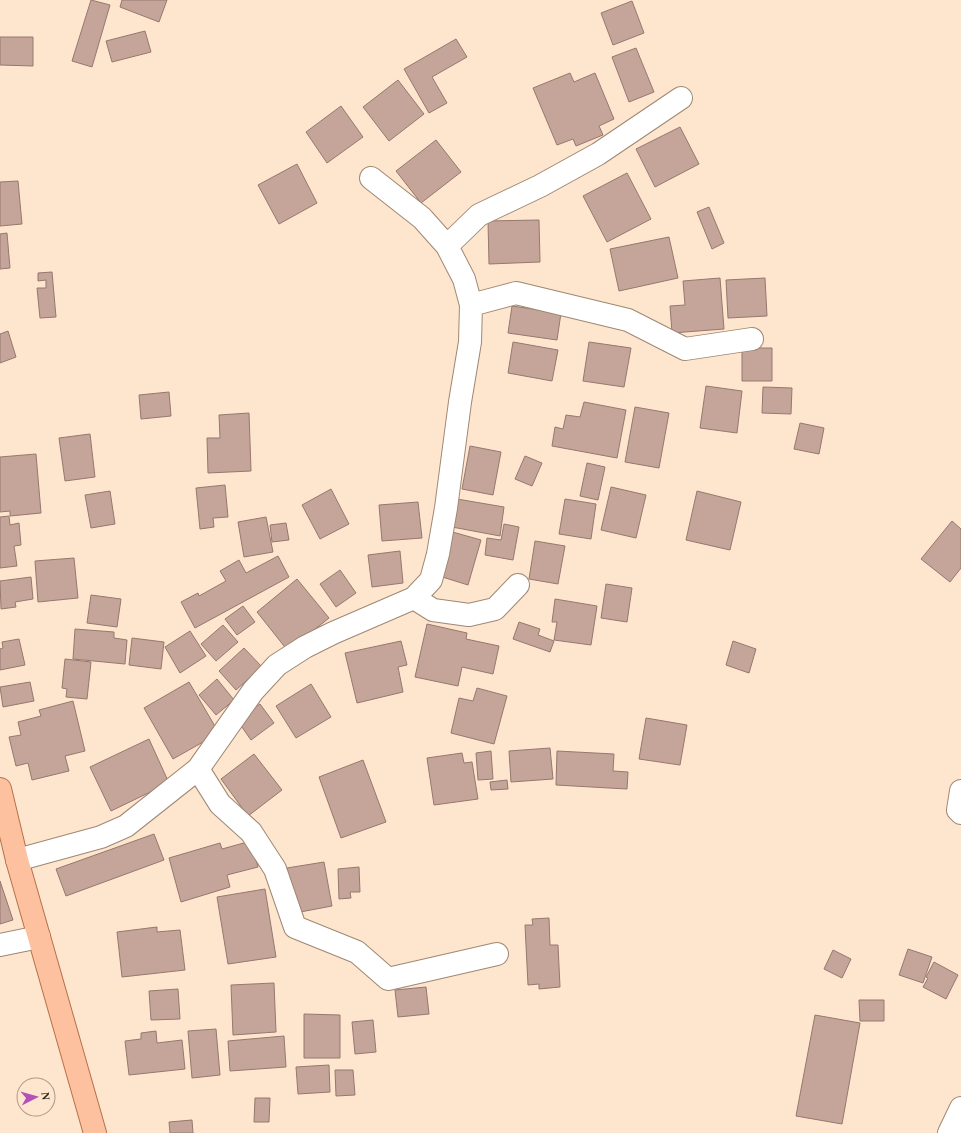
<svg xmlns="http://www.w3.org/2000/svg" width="961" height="1133" font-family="'Times New Roman',serif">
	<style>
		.building { fill: #c5a59a; stroke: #96786e }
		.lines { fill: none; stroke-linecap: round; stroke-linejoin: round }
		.minor-casing { stroke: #9e8873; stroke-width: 24 }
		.major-casing { stroke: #b67149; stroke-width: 24 }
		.minor { stroke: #fff; stroke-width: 22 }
		.major { stroke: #fec1a0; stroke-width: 22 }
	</style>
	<rect width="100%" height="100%" fill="#fee5ce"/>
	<path class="building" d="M91 0 110 5 92 67 72 61Z
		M122 0H167L159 22 120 7Z
		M632 1 644 33 613 45 601 13Z
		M145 31 151 52 112 62 106 41Z
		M0 37H33V66L0 65Z
		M456 39 467 57 432 77 447 103 429 113 404 69Z
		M636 48 654 92 629 102 612 57Z
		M570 73 574 82 595 73 614 119 599 126 603 135 576 146 573 139 557 145 533 88Z
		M398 80 424 114 389 141 363 107Z
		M341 106 363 137 327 163 306 132Z
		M680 127 699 164 655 187 636 149Z
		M436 140 461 172 421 203 396 171Z
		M297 164 317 203 279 224 258 185Z
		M627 173 651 219 607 242 583 196Z
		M18 181 22 224 0 226V182Z
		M709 207 724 243 712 249 697 212Z
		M539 220 540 262 489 264 488 221Z
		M7 233 10 268 0 269V234Z
		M669 237 678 278 619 291 610 249Z
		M52 272 56 317 40 318 37 288H46V280L38 281V273Z
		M720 278 724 329 672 333 670 306 685 305 683 281Z
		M765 278 767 316 728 318 726 280Z
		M512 306 561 313 557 340 508 333Z
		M8 331 16 357 0 363V334Z
		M513 342 558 350 552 381 508 373Z
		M589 342 631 348 624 387 583 381Z
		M742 348H772V381H742Z
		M706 386 742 391 737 433 700 428Z
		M763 387 792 388 791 414 762 413Z
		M169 392 171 416 141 419 139 395Z
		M584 402 626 410 617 458 552 446 555 427 563 429 566 415 580 417Z
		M635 407 669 413 659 468 625 462Z
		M249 413 251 471 208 473 207 438H220L219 415Z
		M800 423 824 428 819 454 794 449Z
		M90 434 95 477 65 481 59 438Z
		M470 446 501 452 493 495 462 489Z
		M36 454 41 513 10 516V511L0 512V457Z
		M525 456 542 463 532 486 515 479Z
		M587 463 605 467 598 500 580 496Z
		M225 485 228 517 213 518 214 527 200 529 196 488Z
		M611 487 646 495 636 538 601 530Z
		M331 489 349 524 320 539 302 505Z
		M110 491 115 524 91 528 85 495Z
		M697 491 741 502 730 550 686 540Z
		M457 499 504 507 500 536 452 527Z
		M565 499 596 504 591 539 559 534Z
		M418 502 422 538 382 541 379 505Z
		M9 516 10 525 19 523 21 545 14 546 17 566 0 568V517Z
		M266 517 273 552 244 557 238 522Z
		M952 521 961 529V568L950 582 921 559Z
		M286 523 289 540 272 542 270 525Z
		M504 524 519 527 513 560 485 555 487 538 501 540Z
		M449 531 481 540 468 585 436 575Z
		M535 541 565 546 558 584 529 579Z
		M400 551 403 583 372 587 368 555Z
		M278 556 289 577 195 628 181 602 198 593 199 596 226 581 220 571 239 560 246 573Z
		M74 558 78 598 38 602 35 561Z
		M340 570 356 593 336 607 320 584Z
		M31 577 33 599 15 602 16 607 1 609 0 581Z
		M297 579 329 618 288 651 257 612Z
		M606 584 632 588 627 622 601 618Z
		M91 595 121 599 117 627 87 623Z
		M555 599 597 606 591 645 554 640 557 622H552Z
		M243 606 255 622 237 635 225 619Z
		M519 622 540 629 538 635 554 641 550 652 513 639Z
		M427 624 467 633 466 639 499 646 493 674 462 667 458 686 415 677Z
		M223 625 238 642 216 661 201 644Z
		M75 629 114 632V638L127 640 125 664 73 659Z
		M190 631 206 656 180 673 165 647Z
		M132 638 164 642 161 669 129 665Z
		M19 639 25 665 0 670V649L3 648 2 642Z
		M401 641 407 665 398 667 403 692 357 703 345 653Z
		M733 641 756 649 749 673 726 665Z
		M244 648 262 667 236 690 219 671Z
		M65 659 91 662 87 699 66 697 67 689 62 688Z
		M217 679 234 700 216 715 199 695Z
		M30 682 34 701 3 707 0 687Z
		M189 682 219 733 173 759 144 708Z
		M311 684 331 717 296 738 276 706Z
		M477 688 507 696 494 744 451 733 459 698 473 701Z
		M73 701 85 751 65 756 69 771 32 780 28 763 16 766 9 737 21 735 18 722 41 716 39 710Z
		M260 704 274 723 251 740 237 720Z
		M646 718 687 725 680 765 639 759Z
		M149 739 169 783 111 811 90 767Z
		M550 748 553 779 511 782 509 751Z
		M491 751 493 779 478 780 476 753Z
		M557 751 614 754 613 771 628 772 627 789 556 785Z
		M462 753 464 763 472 762 478 799 434 805 427 758Z
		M254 754 282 790 248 816 221 779Z
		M363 760 386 822 341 838 319 777Z
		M507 780 508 789 491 790 490 782Z
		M154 834 164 860 66 896 56 869Z
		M251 841 258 867 227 875 230 887 181 902 169 858 220 843 222 849Z
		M324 862 332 906 295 913 287 868Z
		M359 867 360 892H350L351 898 339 899 338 869Z
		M0 881 13 920 0 924Z
		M265 889 276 957 228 964 217 897Z
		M549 918 550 945H558L560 987 539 989V984L528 985 525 925H533L532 919Z
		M157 927V932L180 930 185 970 122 977 117 932Z
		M908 949 932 957 923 983 899 975Z
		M833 950 851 959 842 978 824 969Z
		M934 962 958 975 946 999 923 987 928 978 926 977Z
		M274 983 276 1032 233 1035 231 985Z
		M426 987 429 1014 398 1017 395 990Z
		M178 989 180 1019 151 1020 149 991Z
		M859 1000H884V1021H860Z
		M304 1014 340 1015V1058H304Z
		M815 1015 860 1023 842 1124 796 1116Z
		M373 1020 376 1052 355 1054 352 1022Z
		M216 1029 220 1075 192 1078 188 1031Z
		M156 1031 157 1043 182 1040 185 1069 129 1075 125 1041 141 1039V1033Z
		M284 1036 286 1067 230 1071 228 1041Z
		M329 1065 330 1092 298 1094 296 1067Z
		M335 1070H353L355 1095 336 1096Z
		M255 1098H270L269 1122H254Z
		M192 1120 193 1133H170L169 1122Z"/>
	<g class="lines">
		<defs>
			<path id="minor" d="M447 246 479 215 540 186 598 154 681 98
				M471 305 516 293 628 320 685 349 752 339
				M414 598 433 610 469 615 495 609 518 585
				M198 769 220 804 251 832 275 869 295 927 357 952 388 979 497 954
				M961 791 958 810 961 813
				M17 860 101 837 126 826 198 769 253 691 277 665 305 647 333 633 414 598 431 580 438 554 446 508 460 402 470 342 471 305 464 279 447 246 422 218 371 178
				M0 945 39 937
				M949 1133 961 1108"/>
			<path id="major" d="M0 789 17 860 95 1133"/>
		</defs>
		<use href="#minor" class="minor-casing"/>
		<use href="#major" class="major-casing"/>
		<use href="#minor" class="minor"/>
		<use href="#major" class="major"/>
	</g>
	<g transform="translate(36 1097) rotate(84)"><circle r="19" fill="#fee5ce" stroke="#ac9988"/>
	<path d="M0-3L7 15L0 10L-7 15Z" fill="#b251b9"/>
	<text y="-6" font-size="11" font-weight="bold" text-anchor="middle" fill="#31281f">N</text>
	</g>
</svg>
